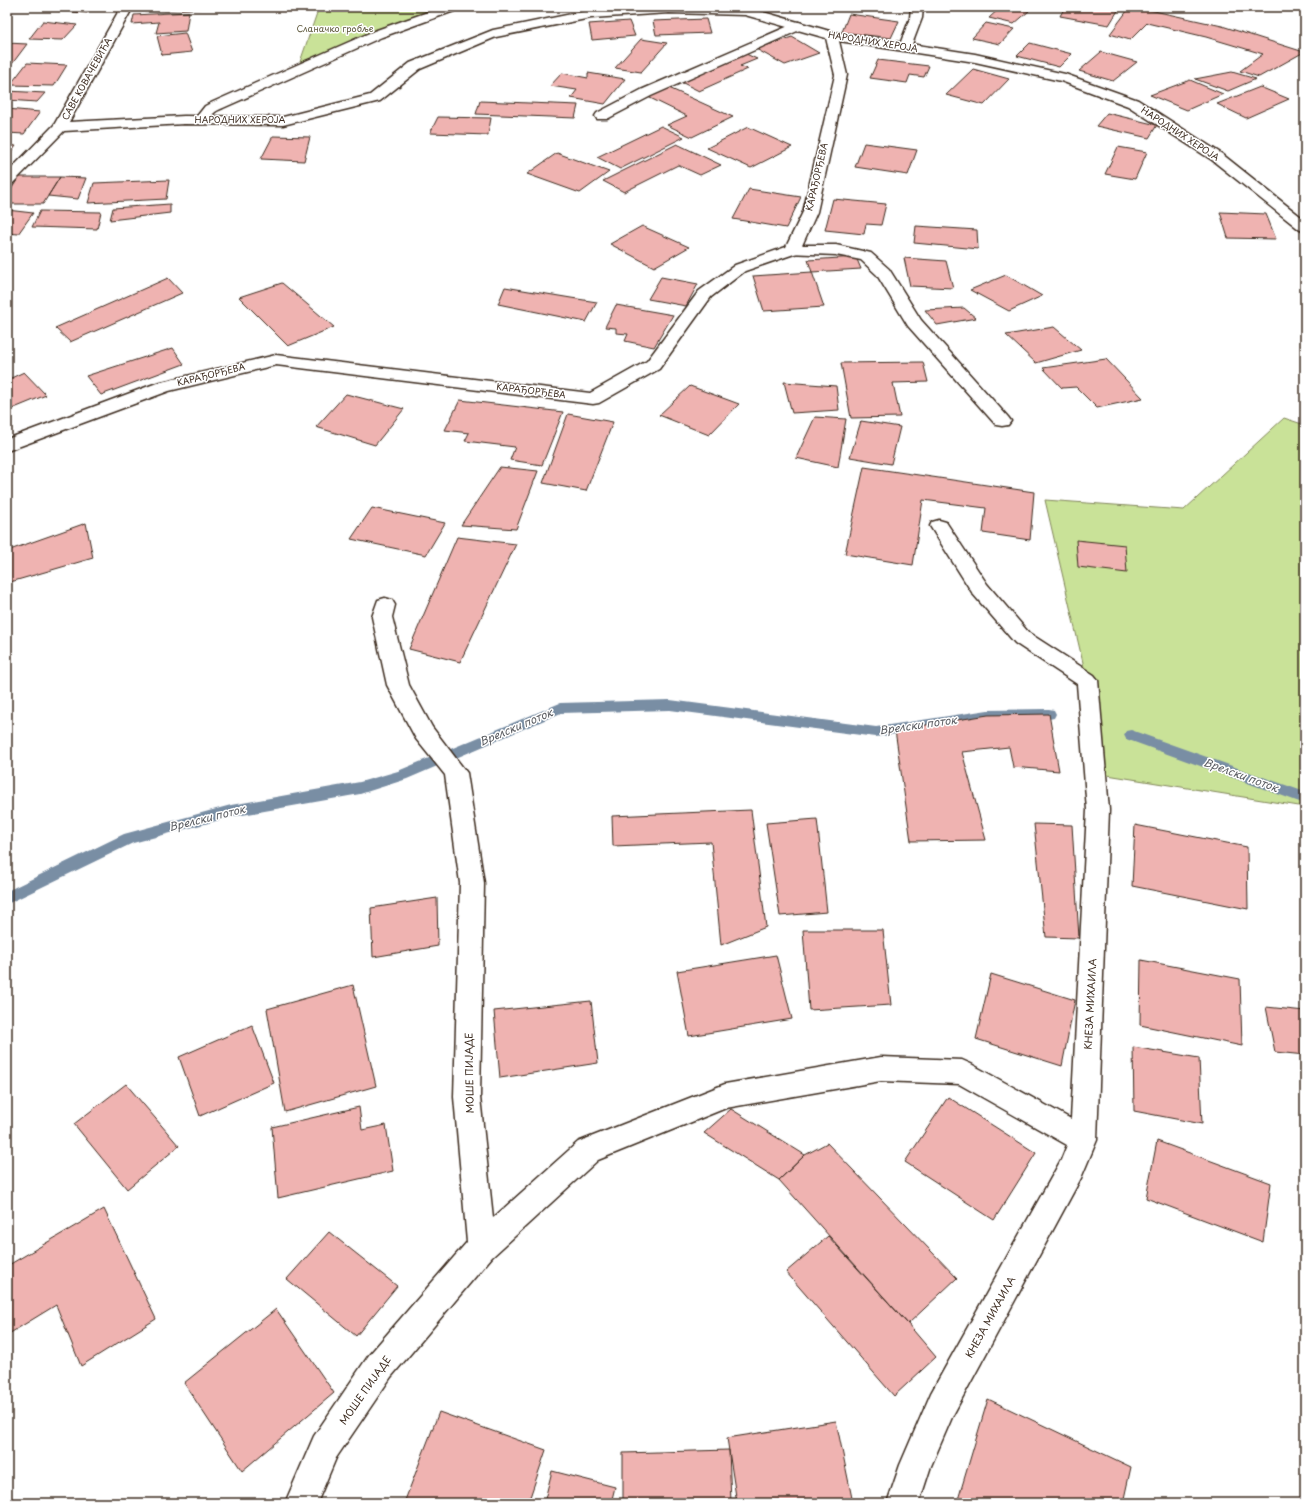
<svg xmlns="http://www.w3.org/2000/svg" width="1312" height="1510" font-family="'Playpen Sans',sans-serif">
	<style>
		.green { fill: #c9e298; stroke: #82865b }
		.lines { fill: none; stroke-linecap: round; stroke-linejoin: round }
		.stream { fill: #798ea4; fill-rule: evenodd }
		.building { fill: #efb3b1; stroke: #3b2a1e }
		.service-casing { stroke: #3b2a1e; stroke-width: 3 }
		.minor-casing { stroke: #3b2a1e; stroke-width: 3 }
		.service { fill: #fff; fill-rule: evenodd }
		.minor { fill: #fff; fill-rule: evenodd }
		.labels { text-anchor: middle; stroke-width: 3; stroke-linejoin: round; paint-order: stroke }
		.far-park-label { font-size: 9px; fill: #5e583c; stroke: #fff }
		.far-street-label { font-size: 9px; fill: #3b2a1e; stroke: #fff }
		.street-label { font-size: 10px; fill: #3b2a1e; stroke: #fff }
		.water-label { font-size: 11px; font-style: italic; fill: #5a5c61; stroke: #fff }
	</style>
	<rect width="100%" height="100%" fill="#fff"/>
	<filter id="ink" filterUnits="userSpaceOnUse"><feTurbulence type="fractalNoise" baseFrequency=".025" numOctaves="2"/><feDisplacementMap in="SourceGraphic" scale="8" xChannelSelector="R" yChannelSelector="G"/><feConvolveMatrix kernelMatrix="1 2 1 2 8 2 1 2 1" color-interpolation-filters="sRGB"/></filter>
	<g filter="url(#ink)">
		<path class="green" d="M319 7H457L426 21 300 62Z
			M1284 418 1305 425V807L1095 773 1087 680 1045 500 1184 510Z"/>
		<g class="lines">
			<path class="stream" d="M670 700 876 727 988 710 1049 709 1054 710 1056 714 1054 718 1049 719 988 720 876 737 670 710 561 713 407 779 360 794 231 817 133 843 7 904V891L124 834 231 805 360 782 398 771 560 703Z
				M1131 730 1305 792V804L1126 739 1124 735 1126 731Z"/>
		</g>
		<path class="building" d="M54 7H93L87 13 50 10Z
			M165 7H214V8L164 10Z
			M1001 7H1014L1029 11 1014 24 989 18Z
			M1065 7H1110L1119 9 1109 25 1060 16Z
			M1130 7H1136L1222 26 1304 52 1259 77 1240 71 1263 54 1206 37 1147 23 1130 40 1110 34Z
			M189 12 186 31 156 33 159 22 132 24 134 15Z
			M849 14 899 21 891 38 842 32Z
			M706 19 710 33 656 35 653 21Z
			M43 21 77 25 63 40 29 39Z
			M629 21 635 36 592 40 589 24Z
			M986 23 1014 29 1000 44 972 38Z
			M185 33 192 52 162 55 157 36Z
			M792 37 819 53 785 65 756 49Z
			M641 39 667 43 641 72 615 68Z
			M7 43 27 44 12 64 7 63Z
			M1030 43 1072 54 1059 67 1017 56Z
			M1101 52 1137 62 1113 81 1079 71Z
			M746 54 757 59 740 66 748 69 699 91 681 82Z
			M878 60 929 66 924 77 910 75 907 83 870 78Z
			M27 63 67 65 54 86 10 85Z
			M973 69 1009 79 984 105 946 95Z
			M1232 72 1256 79 1228 91 1195 79Z
			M562 73 588 78V73L625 79 605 104 571 98 577 90 550 86Z
			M1190 80 1223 94 1187 110 1150 95Z
			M1260 87 1289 99 1246 118 1217 104Z
			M669 88 733 117 692 137 667 125 687 116 648 97Z
			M7 91 45 93 37 102 7 100Z
			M480 101 578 105 575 118 476 114Z
			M7 109 40 112 24 134 7 133Z
			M1107 113 1157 125 1149 138 1096 126Z
			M438 117 491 118 488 135 430 133Z
			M661 126 684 137 620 169 597 157Z
			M748 127 792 147 751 168 707 148Z
			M273 136 310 137 304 161 261 159Z
			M864 143 917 150 908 175 855 167Z
			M677 144 721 165 700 175 678 165 624 192 603 181Z
			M7 145 16 146 9 155H7Z
			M1118 147 1147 152 1135 179 1105 174Z
			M557 153 609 172 580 193 527 174Z
			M19 177H60L43 204H7V196Z
			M60 177 86 178 78 199 48 196Z
			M169 180 166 199 88 203 94 183Z
			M749 189 801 197 786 228 733 219Z
			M833 199 886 204 881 225 866 224 864 234 825 230Z
			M170 204V213L110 220 113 208Z
			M7 210 33 213 18 234 7 233Z
			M40 211 101 212 97 229 32 227Z
			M1220 212 1266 214 1276 239 1228 238Z
			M642 226 689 247 654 267 610 244Z
			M916 226 977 230 978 249 914 243Z
			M856 257 861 269 812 272 808 260Z
			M904 258 946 261 953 288 910 286Z
			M812 272 824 307 764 311 753 276Z
			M1006 275 1042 296 1009 311 970 290Z
			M661 277 698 284 686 306 648 299Z
			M168 278 182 293 70 342 55 328Z
			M282 283 334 327 288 346 239 297Z
			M505 287 571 298 597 302 586 322 498 304Z
			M616 305 673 315 654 347 625 341 628 334 616 333V328L605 327Z
			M964 308 976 318 937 325 925 310Z
			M1054 327 1081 350 1036 363 1006 335Z
			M173 348 184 364 101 395 86 376Z
			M1106 359 1143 398 1097 408 1076 387 1062 388 1043 368Z
			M923 362 928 382 893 383 900 417 851 418 841 363Z
			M24 372 46 395 7 411V380Z
			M784 382 836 386 839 410 792 413Z
			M690 386 739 404 709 435 659 415Z
			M346 394 404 409 375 445 316 427Z
			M460 400 563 412 542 465 510 460 515 447 465 441 469 433 445 430Z
			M568 414 613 422 586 491 543 483Z
			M815 417 846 419 838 467 796 458Z
			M861 421 900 427 891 464 850 457Z
			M500 467 538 471 516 529 461 525Z
			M864 467 1034 492 1030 540 983 533 986 508 923 500 913 565 845 554Z
			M372 508 445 523 426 555 351 539Z
			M86 523 93 558 7 583V551Z
			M457 537 516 544 460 662 409 649Z
			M1076 540 1125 545 1127 573 1078 567Z
			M1049 714 1059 771 1013 767 1009 747 962 752 986 840 911 841 895 730 988 715Z
			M751 810 766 927 721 945 711 842 613 846 612 816Z
			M817 819 827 912 780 916 766 823Z
			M1034 824 1072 825 1079 938 1046 937Z
			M1135 825 1247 847 1248 909 1132 886Z
			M437 898 438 946 373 957 371 908Z
			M803 930H883L891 1005 809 1010Z
			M776 955 792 1019 689 1036 677 971Z
			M1141 960 1240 979 1242 1046 1140 1025Z
			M991 974 1075 1000 1062 1066 976 1039Z
			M353 985 376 1086 285 1112 267 1009Z
			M591 1001 598 1063 500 1078 494 1011Z
			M1266 1007 1305 1011V1055L1275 1052Z
			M252 1025 274 1083 200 1116 179 1057Z
			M1133 1047 1199 1058 1202 1124 1134 1111Z
			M126 1084 179 1146 127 1189 74 1124Z
			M948 1097 1036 1153 994 1220 905 1162Z
			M359 1107 362 1130 386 1125 393 1171 278 1198 272 1127Z
			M731 1109 805 1155 779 1180 704 1133Z
			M1157 1141 1271 1183 1263 1242 1146 1198Z
			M827 1143 957 1278 908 1324 779 1180 805 1155Z
			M104 1209 156 1319 81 1366 56 1305 7 1335V1266Z
			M329 1232 397 1286 356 1336 287 1279Z
			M828 1236 908 1324 936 1357 894 1396 786 1272Z
			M276 1309 334 1393 242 1471 184 1383Z
			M988 1399 1131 1467 1123 1503H957Z
			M439 1412 546 1450 528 1503H404Z
			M836 1421 853 1503H737L727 1438Z
			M729 1450 731 1503H623V1453Z
			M552 1471 615 1487 611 1503H544Z"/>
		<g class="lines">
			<defs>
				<path id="service" d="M442 7H459L457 10 382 37 223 108C220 109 216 111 214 113 207 119 207 126 196 123L194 120 205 106 213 102 374 31Z
					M911 7H923L922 18 911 47 909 50H901L899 47 910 18Z
					M798 22 802 23 804 26 802 29 651 96 607 119H597L595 116 597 113 641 90Z
					M792 245H836L871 253 889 269 921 320 1008 417 1011 421 1008 425 1002 426 996 425 908 326 877 275 861 260 836 255 787 253 784 250 787 247Z"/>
				<path id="minor" d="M121 7H133L69 122 184 116 283 117 370 95 410 63 493 30 591 10 644 7H746L833 32 975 54 1065 74 1138 100 1222 154 1305 220V231L1300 230 1212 160 1128 106 1061 81 975 62 839 41 847 75 817 212 800 250 797 253 745 271 711 297 659 369 599 403 593 404 276 365 169 391 7 451V439L157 383 276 355 590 393 647 361 699 291 735 265 786 247 803 212 835 75 826 38 745 15 669 13 591 18 496 37 420 69 380 101 283 125 184 124 64 131 12 184 7 185V173L54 125Z
					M939 520 946 522 987 584 1029 633 1094 675 1098 680 1109 810 1097 1140 1081 1178 953 1415 931 1466 919 1503H887L900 1465 931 1393 1061 1160 1067 1145 959 1084 881 1081 726 1108 598 1160 492 1257 391 1377 336 1458 317 1503H285L314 1436 369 1355 467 1242 454 1097 460 883 445 775 416 739 387 685 372 617 378 600 385 598 392 600 395 605 392 617 409 685 432 727 467 773 484 883 480 1097 493 1218 578 1142 725 1084 881 1057 962 1060 971 1064 1071 1119 1087 810 1077 684 1015 643 973 594 930 526 932 522Z"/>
			</defs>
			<use href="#service" class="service-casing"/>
			<use href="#minor" class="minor-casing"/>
			<use href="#service" class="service"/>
			<use href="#minor" class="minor"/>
		</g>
	</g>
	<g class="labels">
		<g class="far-park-label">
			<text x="335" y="32">Сланачко гробље</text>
		</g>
		<g class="far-street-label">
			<text transform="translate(873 42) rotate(9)" y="3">НАРОДНИХ ХЕРОЈА</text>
			<text transform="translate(87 79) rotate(-61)" y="3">САВЕ КОВАЧЕВИЋА</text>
			<text x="240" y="123">НАРОДНИХ ХЕРОЈА</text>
			<text transform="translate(1180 134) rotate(33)" y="3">НАРОДНИХ ХЕРОЈА</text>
			<text transform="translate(817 177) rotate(-77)" y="3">КАРАЂОРЂЕВА</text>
			<text transform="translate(211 375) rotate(-14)" y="3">КАРАЂОРЂЕВА</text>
			<text transform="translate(531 391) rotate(7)" y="3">КАРАЂОРЂЕВА</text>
		</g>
		<g class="street-label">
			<text transform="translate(1090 1004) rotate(-87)" y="4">КНЕЗА МИХАИЛА</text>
			<text transform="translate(469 1073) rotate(-91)" y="4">МОШЕ ПИЈАДЕ</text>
			<text transform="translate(990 1317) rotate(-61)" y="4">КНЕЗА МИХАИЛА</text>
			<text transform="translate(365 1390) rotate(-55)" y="4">МОШЕ ПИЈАДЕ</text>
		</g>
		<g class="water-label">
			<text transform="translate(918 725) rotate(-8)" y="4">Врелски поток</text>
			<text transform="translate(516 727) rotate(-23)" y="4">Врелски поток</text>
			<text transform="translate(1241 775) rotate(20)" y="4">Врелски поток</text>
			<text transform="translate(207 818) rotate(-14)" y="4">Врелски поток</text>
		</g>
	</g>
	<rect width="1312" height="1510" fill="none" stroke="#fff" stroke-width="24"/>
	<rect x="12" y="12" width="1288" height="1486" fill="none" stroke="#3b2a1e" stroke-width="1.5" filter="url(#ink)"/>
</svg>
